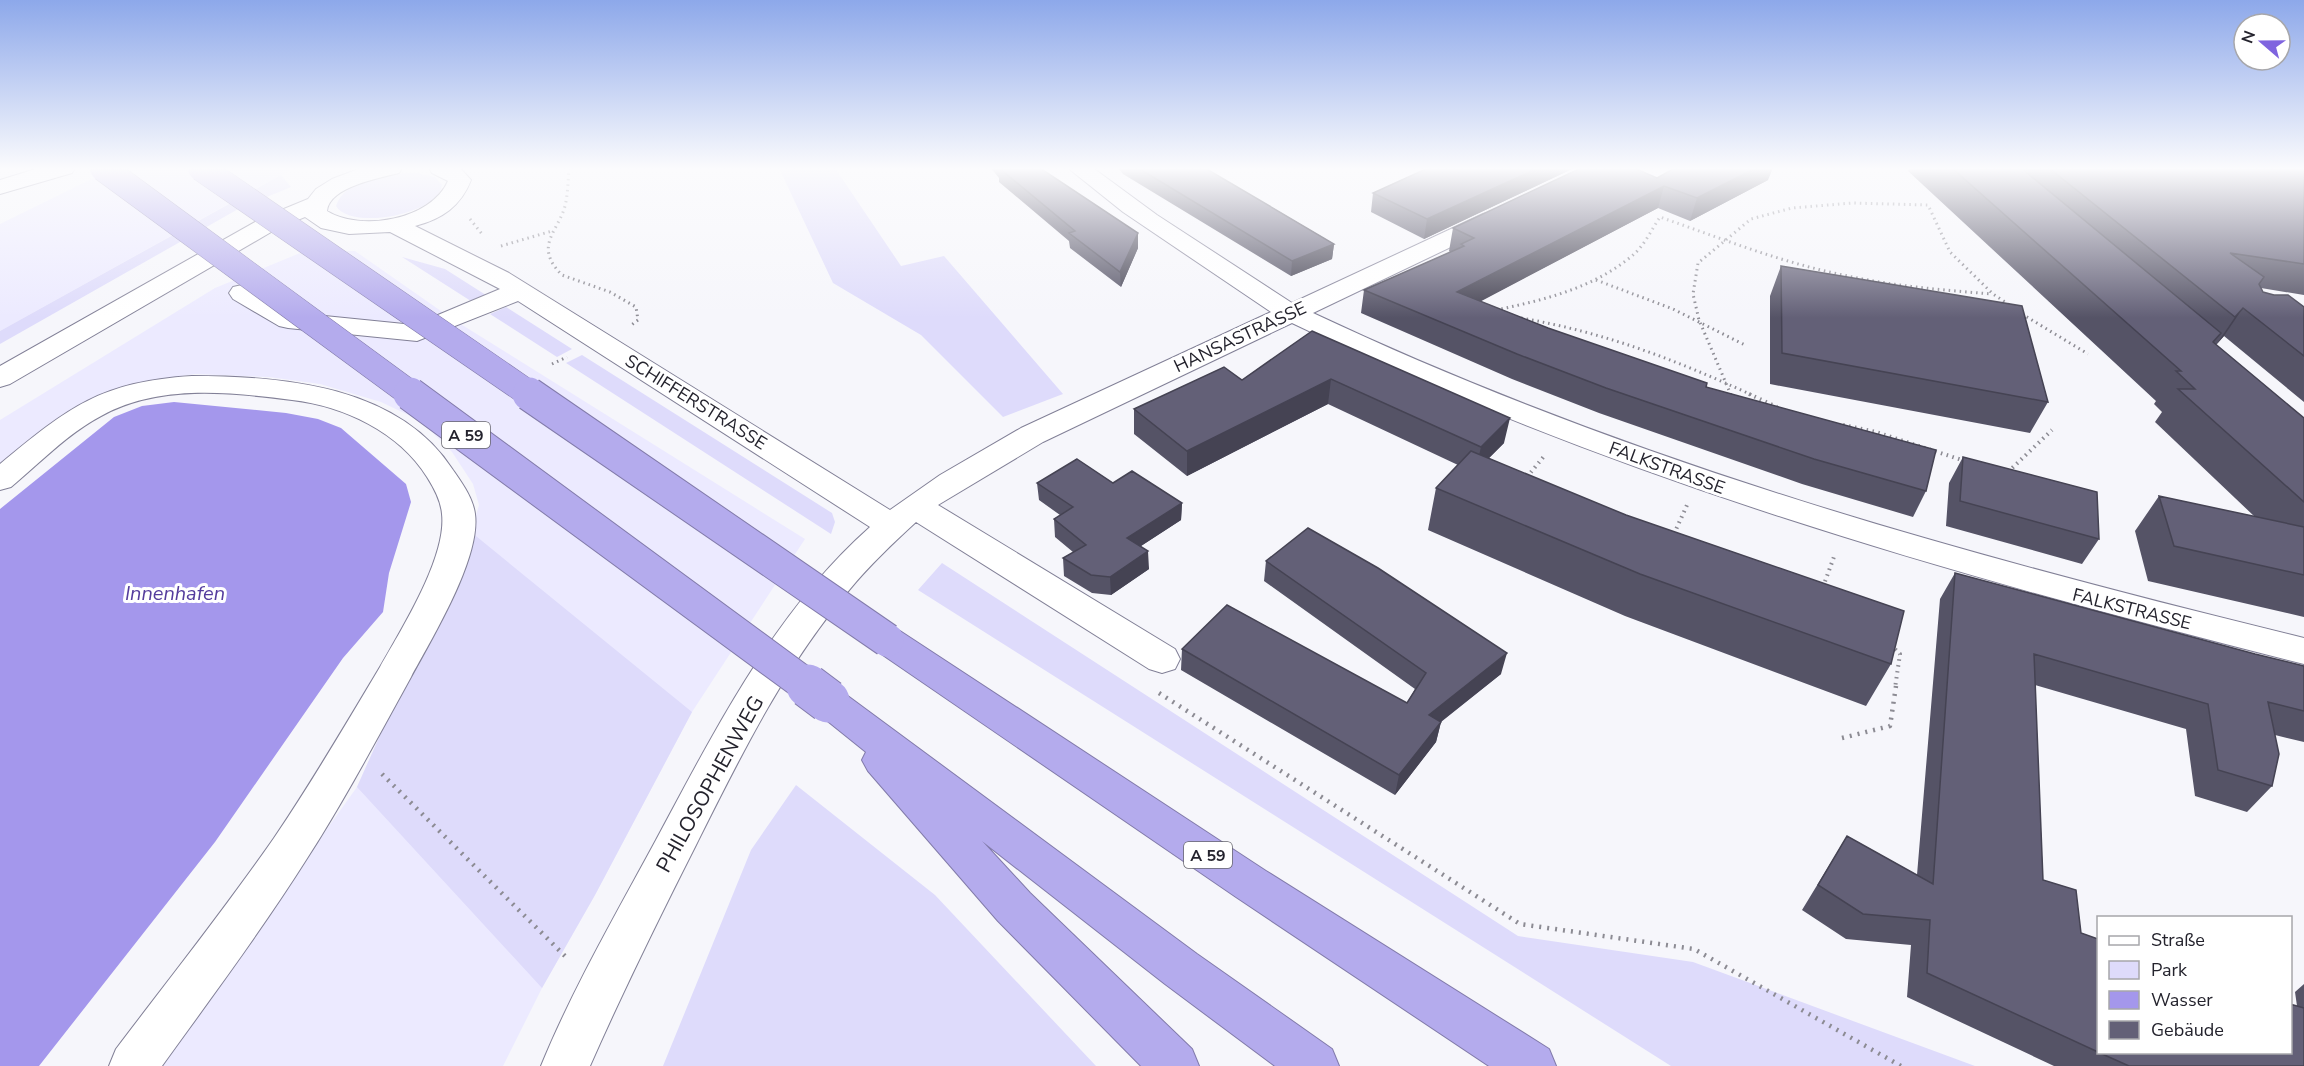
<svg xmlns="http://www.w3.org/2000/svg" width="2304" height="1066" font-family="'Nunito Sans',sans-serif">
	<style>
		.built { fill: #eceaff }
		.green { fill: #dedbfb }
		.water { fill: #a497ec }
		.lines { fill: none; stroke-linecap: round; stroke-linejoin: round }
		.minor-casing { stroke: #828097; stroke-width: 2 }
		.highway-casing { stroke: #827baa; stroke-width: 2 }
		.path-far2 { stroke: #8c8b93; stroke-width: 3; stroke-dasharray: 1.5 4; stroke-linecap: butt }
		.path-far1 { stroke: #8c8b93; stroke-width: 4; stroke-dasharray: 1.5 4.5; stroke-linecap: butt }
		.path { stroke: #8c8b93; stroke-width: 4.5; stroke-dasharray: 2 6; stroke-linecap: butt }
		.minor { fill: #fff; fill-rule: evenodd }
		.highway { fill: #b4abed; fill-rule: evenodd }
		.highway-bridge-far2-casing { stroke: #827baa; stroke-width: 27; stroke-linecap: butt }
		.highway-bridge-far1-casing { stroke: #827baa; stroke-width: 35; stroke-linecap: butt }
		.highway-bridge-casing { stroke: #827baa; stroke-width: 45; stroke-linecap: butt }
		.highway-bridge-far2 { stroke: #b4abed; stroke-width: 26 }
		.highway-bridge-far1 { stroke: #b4abed; stroke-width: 33 }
		.highway-bridge { stroke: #b4abed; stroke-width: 43 }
		.wall { fill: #555366 }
		.shaded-wall { fill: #454353 }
		.building { fill: #636077; stroke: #454353; stroke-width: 1.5 }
		.labels { text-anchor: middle; stroke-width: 6; stroke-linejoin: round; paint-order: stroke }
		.shield { fill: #fff; stroke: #66656c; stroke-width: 1.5 }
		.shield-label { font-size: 16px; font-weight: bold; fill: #24232d }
		.street-label { font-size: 18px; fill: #24232d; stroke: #fff }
		.water-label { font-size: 20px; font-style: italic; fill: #543c9d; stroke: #fff }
		.near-street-label { font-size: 21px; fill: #24232d; stroke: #fff }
	</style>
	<rect width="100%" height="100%" fill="#f6f6fb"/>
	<path class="built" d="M114 168H293L0 331V224Z
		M305 251H355L451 318 805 539 692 712 595 895 542 988 503 1066H157L357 787 471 532 479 505 473 484 452 452 421 421 381 402 320 384 269 377 195 374 147 381 102 394 0 472V420L215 288Z"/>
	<path class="green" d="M779 168H835L901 266 944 256 1063 394 1003 417 921 335 833 283Z
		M416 173 435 177 442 185C439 214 351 231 336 206 345 178 391 173 416 173Z
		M281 175 291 187 240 208 0 344V331Z
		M402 257 445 269 489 297 474 303Z
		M506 307 572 349 557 357 490 314Z
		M582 355 832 513 835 522 831 534 566 363Z
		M471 532 692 712 595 895 542 988 357 787Z
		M942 563 1518 936 1693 962 1975 1066H1671L918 590Z
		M796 785 935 895 1096 1066H663L751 850Z"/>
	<path class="water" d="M174 402 286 413 318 419 341 428 406 484 411 502 389 573 383 612 343 658 215 842 39 1066H0V509L114 417 142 406Z"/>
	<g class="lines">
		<defs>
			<path id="minor" d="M39 168H75L72 173 0 194V180Z
				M361 168H402L399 173C379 178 329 187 327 211 361 232 431 220 448 181L432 173 429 168H460L471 180C461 206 442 219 415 226L509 273 890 510 940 475 1021 428 1271 312 1123 212 1068 168H1093L1157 215 1292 303 1483 214 1491 212 1499 214 1503 219 1499 224 1313 313C1631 463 1964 555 2304 638V664C1957 577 1615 479 1292 323L1043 442 938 505 1175 649 1180 659 1175 669 1162 673 1149 669 916 522C893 543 870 565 850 589 785 665 740 757 696 845 659 918 623 991 590 1066H541C573 988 616 914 656 840 715 730 775 611 870 527L518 301 417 341 288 328 279 326 233 299 229 293 233 287 242 285 251 287 295 313 414 325 500 289 390 232 349 234 321 228 305 217 278 228 10 384 0 387V366L262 218 308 199 316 189 332 179Z
				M192 376C284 376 399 386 453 470 462 483 473 498 475 514 481 558 432 638 411 677 377 739 344 801 306 860 261 931 211 998 162 1066H109L116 1049C169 979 224 910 274 838 312 782 346 724 380 667 401 630 447 557 442 514 441 501 434 488 427 477 399 432 344 406 292 400 228 392 159 384 101 416 67 434 40 463 11 487L0 490V464C69 407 100 382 192 376Z"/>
			<path id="highway" d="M887 627 900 631 1266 871 1549 1049 1556 1066H1489L1236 897 874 649 869 640 874 631Z
				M828 686 841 691 1197 954 1332 1049 1339 1066H1275L1165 984 982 841 1030 893 1192 1049 1199 1066H1141L998 921 868 771 862 760 866 752 815 711 809 701 815 691Z"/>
		</defs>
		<use href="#minor" class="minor-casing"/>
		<use href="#highway" class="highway-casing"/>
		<path class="path-far2" d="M569 168C568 180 568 194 565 206 558 232 533 246 562 275L610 292 636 307 638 320 630 326
			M470 219 482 234
			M501 246 552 231
			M1596 280 1673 309 1747 346
			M1496 310C1544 300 1594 288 1633 255 1644 246 1652 229 1660 217 1720 238 1780 262 1843 275 1892 286 1942 290 1992 294
			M2022 314 2088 354
			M1521 318C1607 333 1673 359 1752 395
			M552 364 567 357
			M1731 395 1699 320 1693 294 1698 263 1751 219 1792 208 1852 203 1928 205 1950 252 1993 294 2011 306"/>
		<path class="path-far1" d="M1730 394 1732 398
			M1749 394 1777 407
			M1843 425 1876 432 1965 461
			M2008 472 2052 430
			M1527 477 1545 455
			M1674 534 1687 505
			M1823 587 1835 554
			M1891 645 1900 654 1895 688"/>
		<path class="path" d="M1159 693 1520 924 1694 949 1901 1066
			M1842 738 1890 726 1896 686
			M382 774 568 959"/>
		<use href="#minor" class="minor"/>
		<use href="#highway" class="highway"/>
		<defs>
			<path id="highway-bridge-far2" d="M103 168 412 395
				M201 168 531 395"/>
			<path id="highway-bridge-far1" d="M410 394 810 688
				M529 394 887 640"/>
			<path id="highway-bridge" d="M808 686 828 701"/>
		</defs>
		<use href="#highway-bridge-far2" class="highway-bridge-far2-casing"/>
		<use href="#highway-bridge-far1" class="highway-bridge-far1-casing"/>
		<use href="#highway-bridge" class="highway-bridge-casing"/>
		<use href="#highway-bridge-far2" class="highway-bridge-far2"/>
		<use href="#highway-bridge-far1" class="highway-bridge-far1"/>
		<use href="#highway-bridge" class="highway-bridge"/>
	</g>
	<path class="wall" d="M991 168H1040L1138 248 1121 287 1070 248 1069 241 999 182V178Z
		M1118 168H1205L1334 244 1332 259 1291 276 1123 174Z
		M1428 168H1574L1424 239 1371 212 1373 193Z
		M1909 168H2304V295L2261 288 2263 292 2304 307V402L2224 336 2216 345 2304 418V617L2148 581 2135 531 2159 496 2255 517 2155 422 2162 412 2154 404 2156 401 1908 171Z
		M1657 178 1768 180 1690 221 1658 208 1480 301 1548 328 1706 387 1926 491 1913 517 1802 484 1599 413 1512 379 1361 313 1364 290 1450 252 1449 251 1453 228Z
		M1781 266 2048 402 2030 433 1770 384V296Z
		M1312 331 1504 443 1489 458 1891 664 1866 706 1625 616 1428 530 1436 488 1458 465 1328 404 1187 476 1134 434V409L1242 380Z
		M1963 457 2099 539 2082 564 1946 526 1949 483Z
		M1037 483H1113L1182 503 1181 520 1141 546 1149 569 1111 595 1092 593 1064 576 1063 558 1073 552 1055 537 1054 519 1060 515 1039 500Z
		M1266 561 1501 674 1441 722 1436 742 1395 795 1181 670 1182 649 1407 703 1415 689 1264 581Z
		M1955 573 2255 654 2304 666V742L2275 735 2272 786 2247 812 2195 796 2186 729 2035 685 2043 880 2081 933 2098 939V1053H2290L2297 1006 2295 992 2304 984V1066H2054L1907 997 1911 945 1846 939 1802 910 1847 836 1917 875 1940 599Z"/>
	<path class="shaded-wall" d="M1538 168H1574L1424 239 1427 219Z
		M1756 168H1773L1768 180 1690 221 1697 198Z
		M1664 186 1658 208 1453 316 1457 292Z
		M1138 233V248L1121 287 1120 272Z
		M1334 244 1332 259 1291 276 1292 261Z
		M2264 277 2224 336 2216 345 2235 317Z
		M1331 379 1328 404 1187 476V451Z
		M1510 418 1504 443 1475 472 1481 447Z
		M1182 503 1181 520 1127 555V538Z
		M1148 551 1149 569 1111 595 1110 577Z
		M1507 653 1501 674 1424 735 1429 715Z
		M1441 722 1436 742 1395 795 1399 775Z"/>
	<path class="building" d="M999 168H1040L1138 233 1120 272 1069 233 1075 231Z
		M1138 168H1205L1334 244 1292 261Z
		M1428 168H1538L1427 219 1373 193Z
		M1581 168H1634L1657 178 1675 168H1756L1697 198 1664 186 1457 292 1548 328 1707 383 1706 387 1936 450 1926 491 1814 459 1606 388 1517 354 1364 290 1464 246 1461 244 1474 238 1453 228Z
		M1952 168H2021L2221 333 2213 342 2304 418V502L2178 389H2195L2176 371H2181Z
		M2049 168H2304V264L2230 253 2264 277 2259 284 2263 292 2274 295H2288L2304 307V356L2243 308 2235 317Z
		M1781 266 2022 306 2048 402 1782 353Z
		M1312 331 1510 418 1481 447 1331 379 1187 451 1134 409 1224 367 1242 380Z
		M1471 451 1626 515 1904 611 1891 664 1640 574 1436 488Z
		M1963 457 2097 492 2099 539 1960 501Z
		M1077 459 1113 483 1132 471 1182 503 1127 538 1148 551 1110 577 1091 575 1063 558 1086 545 1054 519 1073 507 1037 483Z
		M2159 496 2304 527V575L2174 546Z
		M1308 528 1378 568 1507 653 1429 715 1441 722 1399 775 1182 649 1227 605 1407 703 1426 673 1266 561Z
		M1955 573 2255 654 2304 666V711L2268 702 2279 754 2272 786 2218 770 2208 704 2034 654 2043 880 2076 890 2081 933 2098 939V1052L1927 973 1930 920 1863 914 1818 885 1847 836 1933 884Z
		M2290 1004 2304 1008V1066H2129L2100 1053H2290Z"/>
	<linearGradient id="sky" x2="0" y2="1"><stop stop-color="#8da8ea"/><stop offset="0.53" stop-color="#fbfbfd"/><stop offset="1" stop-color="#fbfbfd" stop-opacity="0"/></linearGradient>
	<rect width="2304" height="318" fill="url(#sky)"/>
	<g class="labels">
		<g class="shield">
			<rect x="442" y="422" width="48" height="26" rx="4.5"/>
			<rect x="1184" y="842" width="48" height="26" rx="4.5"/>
		</g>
		<g class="shield-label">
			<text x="466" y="441">A 59</text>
			<text x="1208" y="861">A 59</text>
		</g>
		<g class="street-label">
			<text transform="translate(1240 337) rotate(-25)" y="6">HANSASTRASSE</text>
			<text transform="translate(696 402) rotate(32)" y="6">SCHIFFERSTRASSE</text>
			<text transform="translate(1667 468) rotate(20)" y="6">FALKSTRASSE</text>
			<text transform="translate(2132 609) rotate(14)" y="6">FALKSTRASSE</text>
		</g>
		<g class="water-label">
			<text x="175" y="600">Innenhafen</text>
		</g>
		<g class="near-street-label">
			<text transform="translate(710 784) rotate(-61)" y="7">PHILOSOPHENWEG</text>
		</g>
	</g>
	<rect x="2097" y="916" width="195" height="138" fill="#ffffff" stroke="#a7a7ab" stroke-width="1.5"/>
	<rect x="2109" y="936" width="30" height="9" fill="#ffffff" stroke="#a7a7ab" stroke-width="1.5"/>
	<text x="2151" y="946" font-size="18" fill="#24232d">Straße</text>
	<rect x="2109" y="961" width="30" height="18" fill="#dedbfb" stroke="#a7a7ab" stroke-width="1.5"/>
	<text x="2151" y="976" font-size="18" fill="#24232d">Park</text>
	<rect x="2109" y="991" width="30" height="18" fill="#a497ec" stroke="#a7a7ab" stroke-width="1.5"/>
	<text x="2151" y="1006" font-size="18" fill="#24232d">Wasser</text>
	<rect x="2109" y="1021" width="30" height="18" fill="#636077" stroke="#a7a7ab" stroke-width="1.5"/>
	<text x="2151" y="1036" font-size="18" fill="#24232d">Gebäude</text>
	<g transform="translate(2262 42) rotate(290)"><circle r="28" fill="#ffffff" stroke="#a7a7ab" stroke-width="1.5"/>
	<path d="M0-4.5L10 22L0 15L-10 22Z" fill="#7f64df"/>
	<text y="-9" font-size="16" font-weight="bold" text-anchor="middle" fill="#24232d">N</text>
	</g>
</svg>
